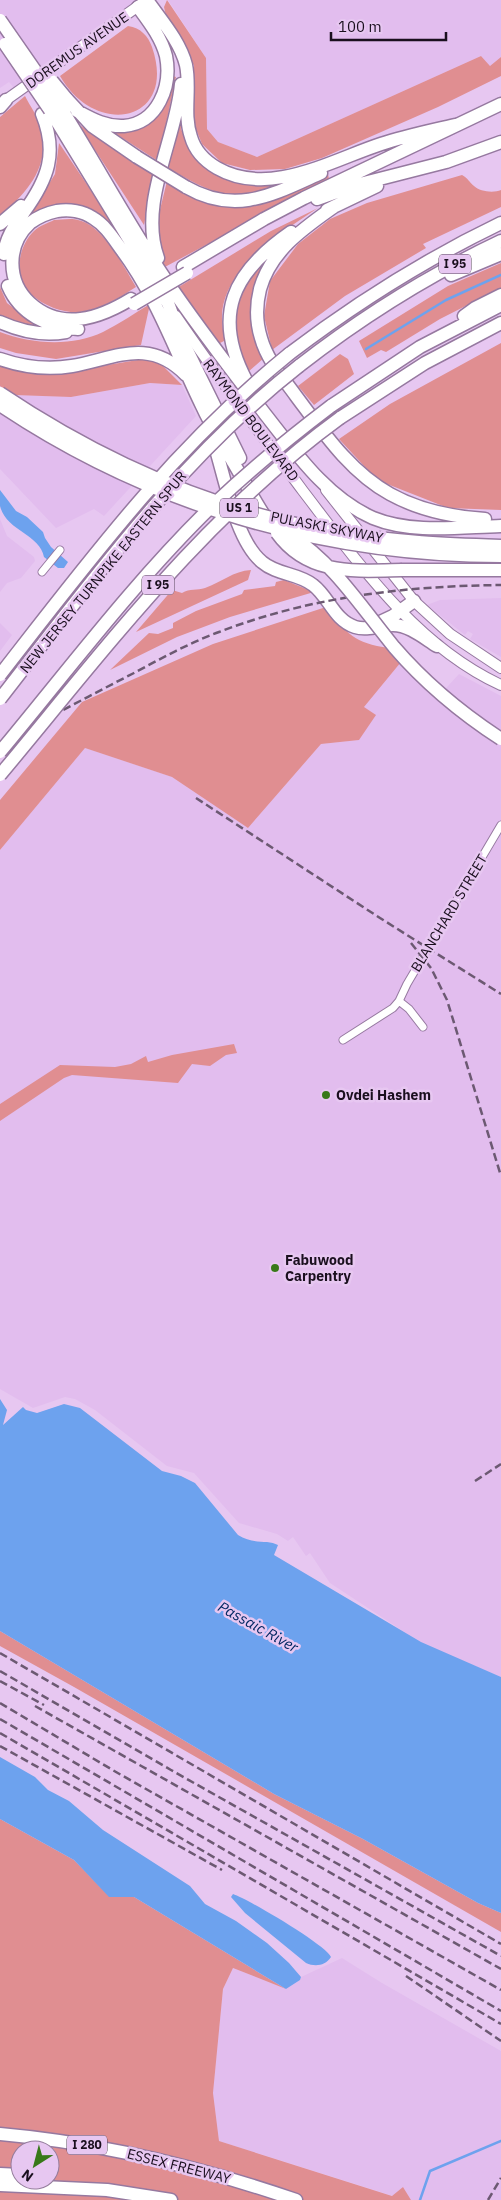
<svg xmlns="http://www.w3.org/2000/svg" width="501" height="2200" font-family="'IBM Plex Sans',sans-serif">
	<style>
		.built { fill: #e2bdee }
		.green { fill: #e08e91; fill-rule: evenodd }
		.water { fill: #6da2ee }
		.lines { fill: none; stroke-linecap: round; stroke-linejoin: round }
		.stream { stroke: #6da2ee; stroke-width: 2.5 }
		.street-casing { stroke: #9679a0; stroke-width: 9 }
		.secondary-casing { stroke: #9679a0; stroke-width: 12 }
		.primary-casing { stroke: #9679a0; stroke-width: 12 }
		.highway-casing { stroke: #9679a0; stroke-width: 15 }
		.street { stroke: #fff; stroke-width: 7 }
		.secondary { stroke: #fff; stroke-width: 10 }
		.primary { stroke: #fff; stroke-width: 10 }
		.highway { stroke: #fff; stroke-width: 12 }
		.rail { stroke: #6c5972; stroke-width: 2.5; stroke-dasharray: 8 4; stroke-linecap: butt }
		.highway-bridge-casing { stroke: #9679a0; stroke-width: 15; stroke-linecap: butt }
		.highway-bridge { stroke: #fff; stroke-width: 12 }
		.poi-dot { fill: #387919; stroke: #e7c7f1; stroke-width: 2 }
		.labels { text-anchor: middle; stroke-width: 5; stroke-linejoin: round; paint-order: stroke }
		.shield { fill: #e7c7f1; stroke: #58465d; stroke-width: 1 }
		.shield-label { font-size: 12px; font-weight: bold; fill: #1a0f1e }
		.street-label { font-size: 14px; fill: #1a0f1e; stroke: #e7c7f1 }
		.poi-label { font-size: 14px; font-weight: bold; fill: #1a0f1e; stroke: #e7c7f1; text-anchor: start }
		.water-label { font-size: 15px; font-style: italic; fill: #002761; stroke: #e7c7f1 }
	</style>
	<rect width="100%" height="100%" fill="#e7c7f1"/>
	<path class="built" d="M0 0H144L18 93 9 82 0 88Z
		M168 0H501V57L490 66 481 56 257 157 218 142 207 129 206 58Z
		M150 383 182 385 196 416 104 516 94 509 56 528 0 469V386L14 395 71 397Z
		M0 519 7 536 34 557 35 561 21 578 7 583 0 592Z
		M501 598V657L470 639 473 634 468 631 465 635 427 605 440 600Z
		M0 623 12 635 0 651Z
		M401 662 437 698 459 674 501 696V1677L421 1643 330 1583 310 1553 306 1556 293 1537 288 1541 277 1534 239 1523 194 1473 167 1466 95 1410 75 1399 65 1397 33 1408 0 1389V850L85 748 172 777 248 828 321 744 359 740 364 707Z
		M342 1958 382 1983 501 2051V2200H411L403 2187 393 2196 219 2141 213 2093 223 1989 233 1968 286 1989 300 1980 301 1977Z"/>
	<path class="green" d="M167 0 206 58 207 129 218 142 257 157 481 56 490 66 501 57V76L438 107 322 158 285 169 250 170 222 163 202 144 193 122 194 66 182 39 166 16 164 7Z
		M128 26C141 28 148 36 152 47 178 122 96 139 60 76Z
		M172 76 176 77 158 161 110 130C153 132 167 117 172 76Z
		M25 96C30 106 38 117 41 127 51 168 27 191 0 217V117Z
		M184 108 181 129 192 153 213 172 278 183C270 186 261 193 253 194 222 201 193 182 168 168L180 110Z
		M78 124 154 174 144 225Z
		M59 143 88 186 118 234 58 207 31 213 55 174Z
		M328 174 329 179 163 268 157 222 167 181 213 205H247Z
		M462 175C468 178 469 182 474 186 480 192 494 193 501 190V207L423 244 426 248 345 296 272 350 264 316 270 281 298 244 330 219 367 203Z
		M318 208C277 235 204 280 226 340L220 343 177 288 271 231Z
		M54 220C61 220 71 218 78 220 103 225 124 267 136 287 119 298 101 309 80 312 63 314 39 304 28 291 13 275 19 245 34 231 39 226 48 223 54 220Z
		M501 263V288L440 319 386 352 381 350 367 358 359 341 448 286Z
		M261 266 263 270 255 296 264 358 248 372C237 348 227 315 241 290 246 281 255 274 261 266Z
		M0 287 7 303 40 328 0 317Z
		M150 304 141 345 56 359 16 353 0 348V332C31 344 72 347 103 332 119 324 135 313 150 304Z
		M501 343V510L448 508 377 480 339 439 390 404Z
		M340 354 348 359 354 374 314 405 298 386Z
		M150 358 161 364 182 385 150 383 71 397 14 395 0 386V366L23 372 52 374Z
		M251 570 248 580 136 632 172 590 182 593C190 588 197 591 205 588 222 582 233 571 251 570Z
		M284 580 314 592 230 617 177 637 110 670 149 633 158 634 173 628V623L196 611 242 594 244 590 275 586 276 582Z
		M326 607C347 634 354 643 389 648L401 662 364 707 376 715 359 740 321 744 248 828 172 777 85 748 0 850V800L82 702 213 644Z
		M234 1044 237 1053 226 1055 210 1066 192 1064 178 1083 72 1075 64 1078 0 1121V1104L60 1065 115 1067 131 1064 146 1056 148 1062 172 1055Z
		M0 1631 274 1794 363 1839 478 1903 501 1913V1932L74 1687 0 1646Z
		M0 1819 74 1860 109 1896 134 1897 286 1989 233 1968 223 1989 213 2093 219 2141 392 2196 403 2187 411 2200H0ZM20 2150H50V2180H20Z"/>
	<path class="water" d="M0 490 16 511 27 517 43 532 45 538 51 547 68 562 64 568H58L44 557C40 534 6 531 0 506 0 501 0 495 0 490Z
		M0 1399 7 1410 3 1425 23 1407 26 1410 37 1413 64 1404 80 1408 162 1471 181 1476 195 1483 238 1535C253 1545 268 1539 278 1545L274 1555 421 1642 501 1677V1913L478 1903 363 1839 274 1794 0 1631Z
		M0 1757 35 1777 48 1790 69 1801 103 1830 190 1886 205 1904 236 1921 267 1943 289 1963 301 1977 300 1980 286 1989 134 1897H109L74 1860 0 1819Z
		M233 1894C248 1899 326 1945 331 1957 325 1966 315 1967 306 1963L245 1913 231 1897Z"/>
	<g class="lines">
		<path class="stream" d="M366 349 446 300 501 275
			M420 2200 430 2171 501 2141"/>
		<defs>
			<path id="street" d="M42 572 60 550
				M399 1001 409 1009 423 1027
				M343 1040 393 1008 399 1001 407 984 501 825"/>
			<path id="secondary" d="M6 100 144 2"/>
			<path id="primary" d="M176 316C217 376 260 433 303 491 359 564 416 646 501 685
				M326 490 414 601 450 634 501 668"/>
			<path id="highway" d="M147 0C161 20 180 41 186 65 191 88 183 114 191 137 195 151 205 161 217 168 269 198 332 160 381 144 405 136 430 131 455 125
				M66 98 92 126 137 157
				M59 105C96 163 128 224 166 280 197 326 231 370 265 414 295 452 327 498 373 518 412 534 460 527 501 526
				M0 107 6 100
				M50 110 168 303 181 338 240 458
				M77 111C92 119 106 127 124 126 158 123 172 86 166 56 161 37 149 22 138 7
				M186 187C236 216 274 194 321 173
				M317 199 356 185 446 162 501 142
				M335 206C304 228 271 250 260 289 256 305 256 322 261 338 267 360 283 378 296 396 323 432 350 472 390 494 419 510 452 517 485 519
				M327 210 377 186
				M0 224 21 206
				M4 254C6 237 15 225 24 212 48 179 58 153 42 114
				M158 258C138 203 176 140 181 84
				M183 267 264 219 304 198 501 104
				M451 275 501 254
				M8 286C20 314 48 328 78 329
				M131 299C100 318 62 332 30 303 7 282 6 245 30 223 38 217 47 213 57 211 69 209 83 211 93 218 105 225 113 238 121 249 157 297 176 353 202 406 211 426 223 444 233 462 245 482 255 503 268 521
				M464 316 475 308 501 295
				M0 322C20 331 44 336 66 332
				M289 354C356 303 426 259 501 223
				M0 359C23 367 48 370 72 366 116 358 149 337 186 375
				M299 366C362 317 429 275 501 241
				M247 382C211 315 233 272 291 232
				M331 406 420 347 501 305
				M340 418 425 363 501 323
				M212 437C224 471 234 539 262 562 277 575 298 573 313 585 329 597 334 620 355 627 367 631 381 625 393 625 409 625 424 638 437 646
				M402 570H501
				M376 624 393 616 414 601
				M0 2134C102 2143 200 2167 296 2200
				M0 2174 20 2175
				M0 2185 107 2190 171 2200"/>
		</defs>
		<use href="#street" class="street-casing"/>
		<use href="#secondary" class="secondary-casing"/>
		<use href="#primary" class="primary-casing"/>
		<use href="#highway" class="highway-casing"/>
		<use href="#street" class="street"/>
		<use href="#secondary" class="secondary"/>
		<use href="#primary" class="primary"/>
		<use href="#highway" class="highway"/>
		<path class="rail" d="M0 744C44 720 89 696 134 673 162 658 189 643 219 632 310 597 404 586 501 585
			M196 798 380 918 501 994
			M411 943 431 968 447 1000 501 1176
			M475 1481 501 1464
			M0 1653 501 1944
			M0 1671 171 1770 501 1956
			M0 1681 44 1705
			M0 1703 116 1772 501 1990
			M35 1706 501 1969
			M0 1719 501 2011
			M0 1733 501 2024
			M0 1746 222 1870
			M406 1976 501 2041
			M488 2200 501 2178"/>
		<defs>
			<path id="highway-bridge" d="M0 20 59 105
				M5 44 50 110
				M52 81 66 98
				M137 157 186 187
				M134 304 187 273
				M0 393C103 462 219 513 342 533 395 542 448 544 501 546
				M0 405C149 505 322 556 501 556
				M277 533C308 576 356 571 402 570
				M290 535C333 562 362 608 394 647 425 683 461 713 501 739
				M0 675C91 558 173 448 289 354
				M0 699C92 581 180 459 299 366
				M0 752C69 669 135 581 212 506 250 470 290 437 331 406
				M0 775C106 648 204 517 340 418"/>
		</defs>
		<use href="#highway-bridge" class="highway-bridge-casing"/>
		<use href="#highway-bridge" class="highway-bridge"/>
	</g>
	<g class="poi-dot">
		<circle cx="326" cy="1095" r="5"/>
		<circle cx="275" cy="1268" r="5"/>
	</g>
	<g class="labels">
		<g class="shield">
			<rect x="439" y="254.5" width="32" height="19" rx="4"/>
			<rect x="220" y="498.5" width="38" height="19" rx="4"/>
			<rect x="142" y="575.5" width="32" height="19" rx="4"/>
			<rect x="67" y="2135.5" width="40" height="19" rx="4"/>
		</g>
		<g class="shield-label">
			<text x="455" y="268">I 95</text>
			<text x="239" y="512">US 1</text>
			<text x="158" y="589">I 95</text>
			<text x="87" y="2149">I 280</text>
		</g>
		<g class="street-label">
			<text transform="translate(77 50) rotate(-35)" y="5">DOREMUS AVENUE</text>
			<text transform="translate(251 420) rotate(53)" y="5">RAYMOND BOULEVARD</text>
			<text transform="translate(327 527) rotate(11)" y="5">PULASKI SKYWAY</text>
			<text transform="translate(103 572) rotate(-51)" y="5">NEW JERSEY TURNPIKE EASTERN SPUR</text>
			<text transform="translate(449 913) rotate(-59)" y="5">BLANCHARD STREET</text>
			<text transform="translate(179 2166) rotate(14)" y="5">ESSEX FREEWAY</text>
		</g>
		<g class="poi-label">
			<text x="336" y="1100">Ovdei Hashem</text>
			<text x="285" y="1265">Fabuwood<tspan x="285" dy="16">Carpentry</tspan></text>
		</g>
		<g class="water-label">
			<text transform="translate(258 1627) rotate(29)" y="5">Passaic River</text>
		</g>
	</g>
	<g transform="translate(35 2165) rotate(216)"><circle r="24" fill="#e7c7f1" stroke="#957d9d"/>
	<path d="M0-4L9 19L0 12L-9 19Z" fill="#387919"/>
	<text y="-8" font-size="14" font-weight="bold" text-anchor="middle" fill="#1a0f1e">N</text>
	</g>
	<path d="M331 32v8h115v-8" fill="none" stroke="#1a0f1e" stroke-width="2.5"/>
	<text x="338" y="32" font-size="15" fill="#1a0f1e" stroke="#e7c7f1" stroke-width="4" paint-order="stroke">100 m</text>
</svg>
